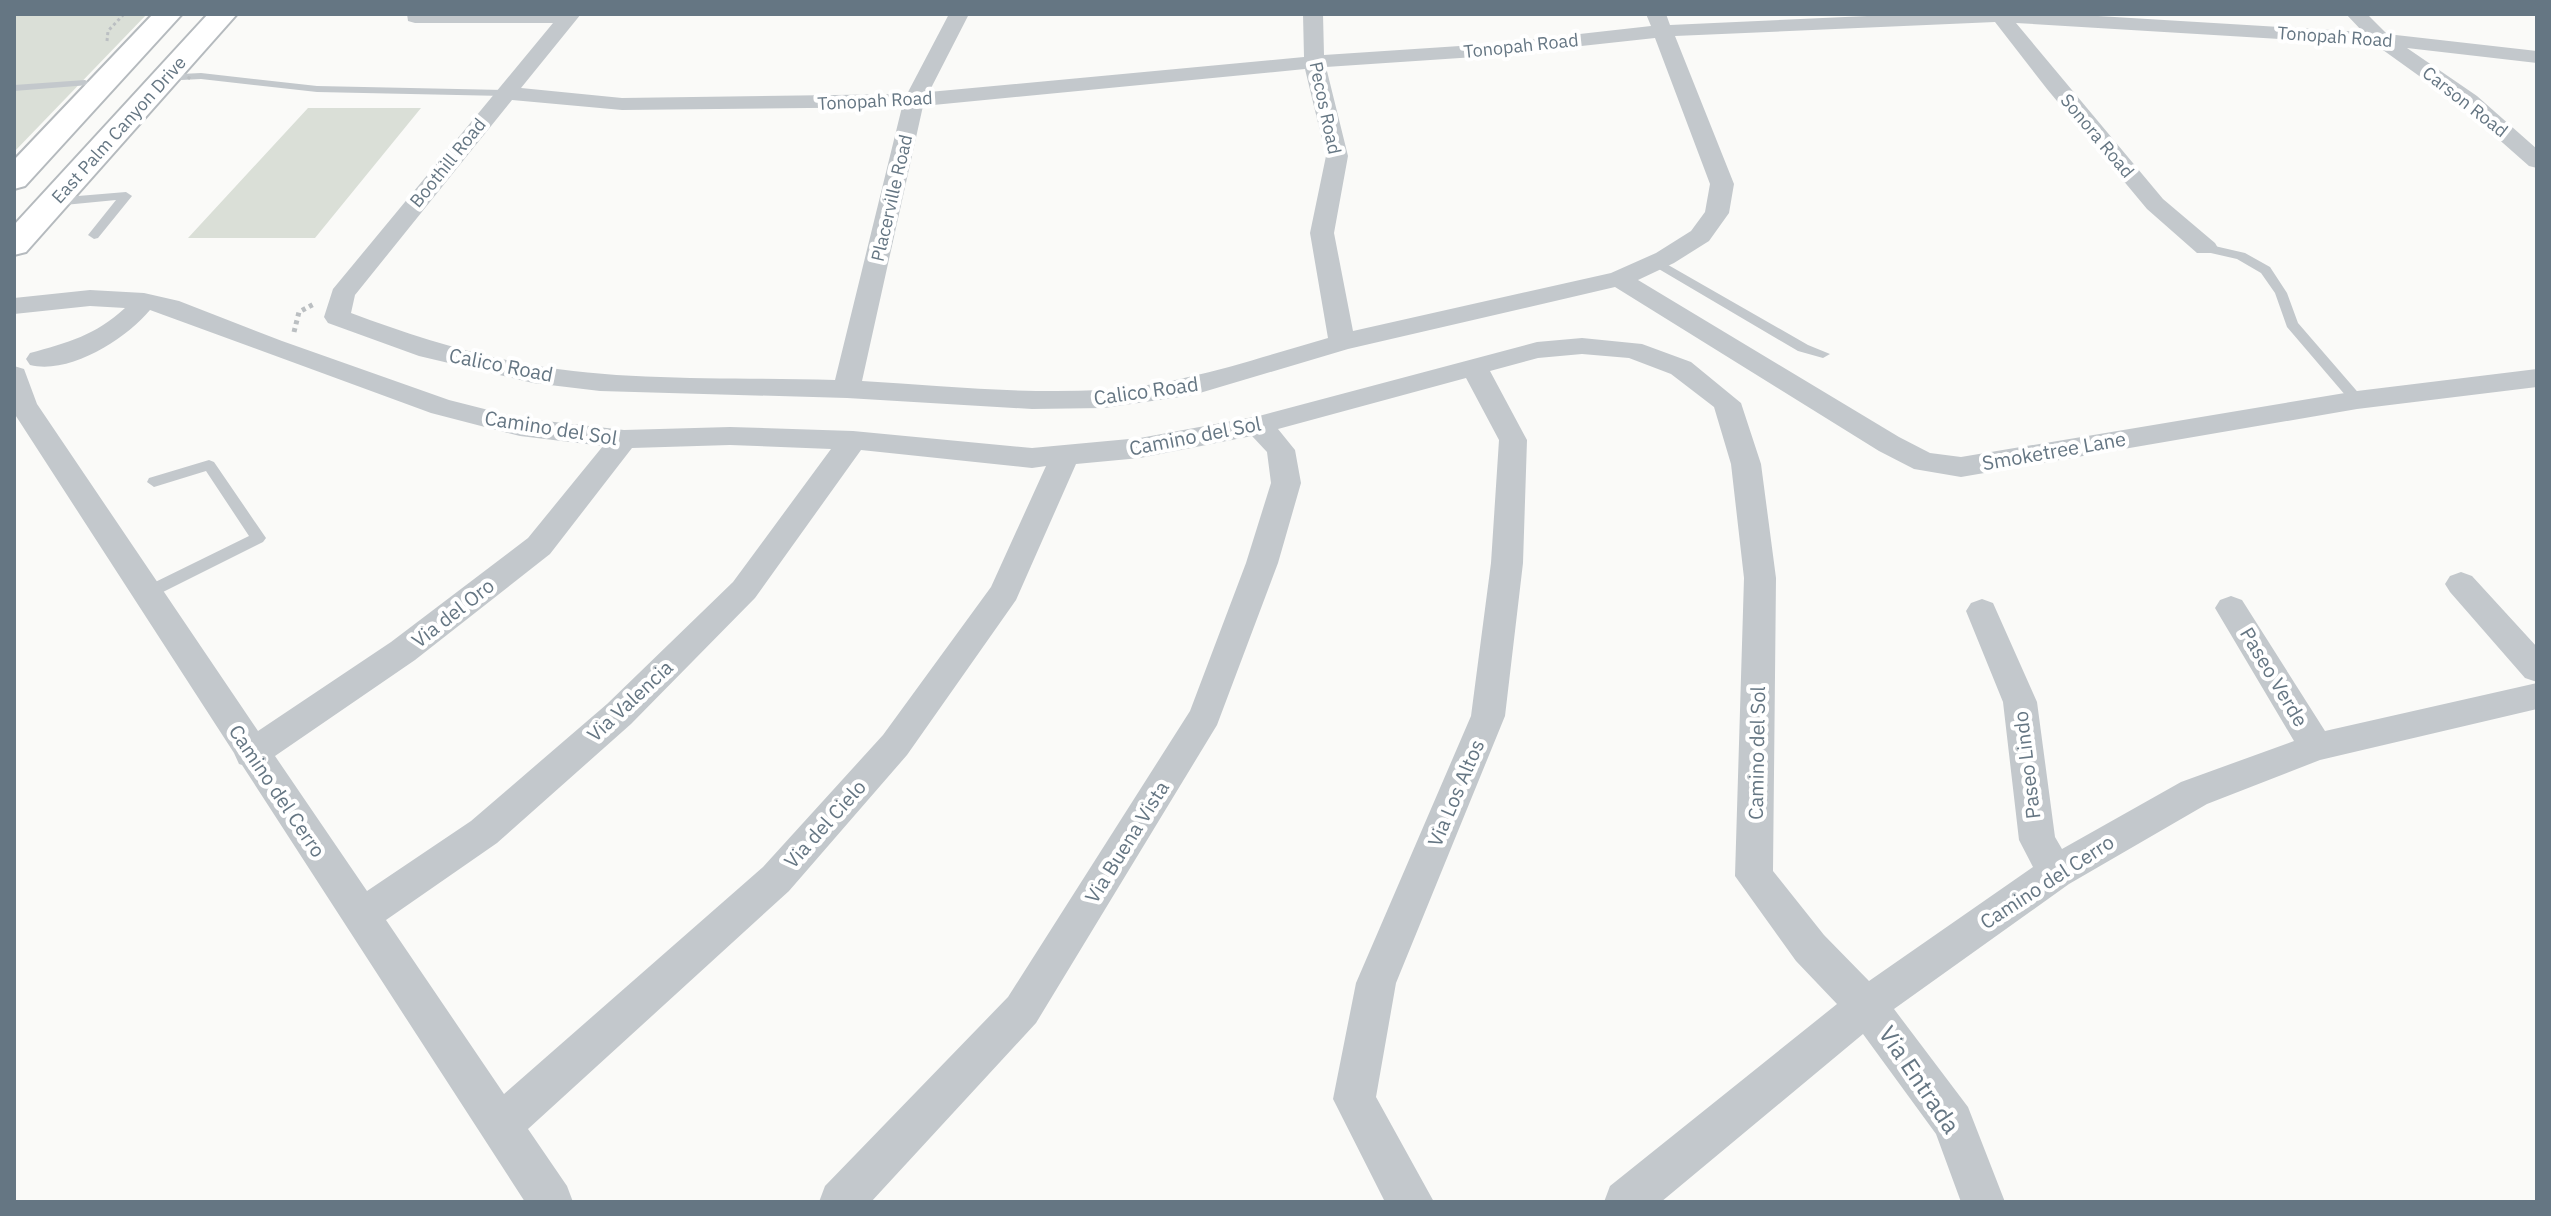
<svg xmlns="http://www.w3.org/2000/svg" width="2551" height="1216" font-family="'IBM Plex Sans',sans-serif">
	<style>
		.green { fill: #dadfd7 }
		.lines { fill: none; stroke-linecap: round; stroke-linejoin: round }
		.primary-casing { stroke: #b5babe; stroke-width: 4 }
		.path-far1 { stroke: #bbbfc2; stroke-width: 3; stroke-dasharray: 3 3; stroke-linecap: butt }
		.path { stroke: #bbbfc2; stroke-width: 5; stroke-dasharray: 4 4; stroke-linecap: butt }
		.lane { fill: #c3c8cc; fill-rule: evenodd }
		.street { fill: #c3c8cc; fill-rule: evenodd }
		.primary { fill: #fff; fill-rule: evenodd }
		.path-bridge { stroke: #bbbfc2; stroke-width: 3; stroke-dasharray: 3 3; stroke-linecap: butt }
		.labels { text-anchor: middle; stroke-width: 8; stroke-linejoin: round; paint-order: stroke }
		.far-street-label { font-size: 18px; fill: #657683; stroke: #fff }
		.street-label { font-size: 20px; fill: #657683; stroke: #fff }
		.near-street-label { font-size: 24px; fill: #657683; stroke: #fff }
	</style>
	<rect width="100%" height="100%" fill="#fafaf8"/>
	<path class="green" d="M14 14H147L14 152Z
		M308 108H421L315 238H188Z"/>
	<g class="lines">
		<defs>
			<path id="primary" d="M153 14H182L25 186 14 189V160Z
				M208 14H237L26 252 14 255V225Z"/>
		</defs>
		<use href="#primary" class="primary-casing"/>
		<path class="path-far1" d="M107 41 108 31 124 14"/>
		<path class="path" d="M294 332 299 312 314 304"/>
		<path class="lane" d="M201 73 317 86 504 90 509 93 504 96 317 92 201 79 181 80 176 77 181 74Z
			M85 80 90 83 89 85 14 91V85Z
			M126 192 132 196 98 238 94 239 88 235 116 200 54 206 48 202 54 198Z
			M2206 244 2245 253 2270 267 2287 293 2298 323 2362 397 2364 400 2362 403H2352L2287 327 2275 293 2261 273 2237 259 2202 251 2200 248Z
			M1656 258 1808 345 1830 354 1823 358 1798 351 1652 265 1650 262Z
			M209 460 214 462 266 538 263 542 153 597H141L139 593 141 589 249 536 206 471 154 487 147 482 149 478Z"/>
		<path class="street" d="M407 14H581L521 88 622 98 907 94 949 14H969L929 92 1304 57 1303 14H1323L1324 55 1490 44 1651 26 1646 14H1666L1670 25 1912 14H2065L2363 32 2346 14H2367L2387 34 2537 51V63L2407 48 2477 96 2537 149V168L2529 166 2461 106 2376 45 2016 23 2163 199 2215 243 2218 248 2215 253H2197L2147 209 2047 89 1995 22 1675 36 1734 184 1729 213 1709 241 1674 263 1638 280 1899 437 1930 453 1961 457 2357 391 2537 369V387L2357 409 1961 477 1914 469 1879 451 1615 287 1348 349 1193 395 1104 408 1032 409 847 398 600 391 533 383 419 356 328 323 324 317 333 289 553 23H415L408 21ZM1655 38 1710 184 1705 212 1691 231 1656 253 1611 273 1353 331 1334 233 1348 156 1326 67 1490 56ZM1305 69 1326 156 1310 233 1328 338C1254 359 1179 386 1101 390 1022 394 942 386 862 381L923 106ZM512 100 622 110 902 107 835 380C739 377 626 382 532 365 469 354 410 335 351 313L355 295Z
			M90 290 144 293 179 301 282 341 449 400 520 418 624 430 730 427 853 431 1032 448 1140 438 1259 416 1537 342 1582 338 1642 344 1691 362 1741 403 1761 464 1776 578 1773 871 1824 935 1869 981 2033 867 2019 840 2003 702 1966 611 1971 603 1982 599 1993 603 2037 702 2055 837 2062 849 2181 782 2294 741 2215 608 2220 600 2231 596 2242 600 2325 731 2537 683V709L2320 760 2207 804 2069 884 1894 1009 1968 1107 2005 1202H1961L1936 1134 1863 1034 1661 1202H1604L1610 1186 1837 1004 1796 961 1735 876 1744 578 1731 464 1714 407 1671 374 1629 358 1582 354 1538 358 1490 371 1527 440 1523 563 1505 716 1396 983 1376 1097 1434 1202H1385L1333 1099 1356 983 1471 716 1491 563 1499 440 1466 378 1278 429 1295 450 1301 483 1278 563 1217 725 1036 1023 871 1202H819L825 1186 1008 997 1190 711 1246 563 1271 483 1267 452 1252 436 1140 458 1076 464 1016 600 907 755 789 891 528 1129 567 1186 573 1202H525L242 765 239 764 234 753 14 413V366L24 369 37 404 258 731 391 642 528 538 603 446 520 436 431 413 150 310C126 339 69 375 30 365L26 359 30 353C67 343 96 335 125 308L90 306 14 314V298ZM730 445 831 449 733 582 607 704 471 821 367 891 275 756 415 660 550 554 632 448ZM861 450 1032 468 1046 466 991 587 883 735 763 867 504 1094 386 920 497 843 631 724 755 598Z
			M2461 572 2472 576 2537 647V682L2525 678 2450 592 2445 584 2450 576Z"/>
		<use href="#primary" class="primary"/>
		<path class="path-bridge" d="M188 79 191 75"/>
	</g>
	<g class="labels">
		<g class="far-street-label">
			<text transform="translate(2335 37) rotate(4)" y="6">Tonopah Road</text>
			<text transform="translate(1521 46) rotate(-6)" y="6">Tonopah Road</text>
			<text transform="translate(875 101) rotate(-3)" y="6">Tonopah Road</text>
			<text transform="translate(2465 102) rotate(38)" y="6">Carson Road</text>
			<text transform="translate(1325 108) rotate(78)" y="6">Pecos Road</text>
			<text transform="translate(119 130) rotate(-48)" y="6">East Palm Canyon Drive</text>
			<text transform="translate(2097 136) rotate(50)" y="6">Sonora Road</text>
			<text transform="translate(448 163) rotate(-51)" y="6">Boothill Road</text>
			<text transform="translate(892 198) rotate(-77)" y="6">Placerville Road</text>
		</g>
		<g class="street-label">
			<text transform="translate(501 365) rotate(11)" y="7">Calico Road</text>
			<text transform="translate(1146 391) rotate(-8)" y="7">Calico Road</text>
			<text transform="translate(551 428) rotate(9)" y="7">Camino del Sol</text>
			<text transform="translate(1195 436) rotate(-11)" y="7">Camino del Sol</text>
			<text transform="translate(2054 451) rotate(-10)" y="7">Smoketree Lane</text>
			<text transform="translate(453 613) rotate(-38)" y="7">Via del Oro</text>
			<text transform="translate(2274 677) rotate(59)" y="7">Paseo Verde</text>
			<text transform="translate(630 701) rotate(-43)" y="7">Via Valencia</text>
			<text transform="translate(1757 753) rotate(-89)" y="7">Camino del Sol</text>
			<text transform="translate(2027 765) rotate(-97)" y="7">Paseo Lindo</text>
			<text transform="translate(277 791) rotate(56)" y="7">Camino del Cerro</text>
			<text transform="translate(1456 793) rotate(-67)" y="7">Via Los Altos</text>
			<text transform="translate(825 824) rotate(-48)" y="7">Via del Cielo</text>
			<text transform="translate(1127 842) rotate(-58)" y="7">Via Buena Vista</text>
			<text transform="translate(2047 882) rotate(-33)" y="7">Camino del Cerro</text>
		</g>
		<g class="near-street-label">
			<text transform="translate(1919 1080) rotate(56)" y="8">Via Entrada</text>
		</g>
	</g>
	<rect width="2551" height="1216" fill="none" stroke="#657683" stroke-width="32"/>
</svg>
